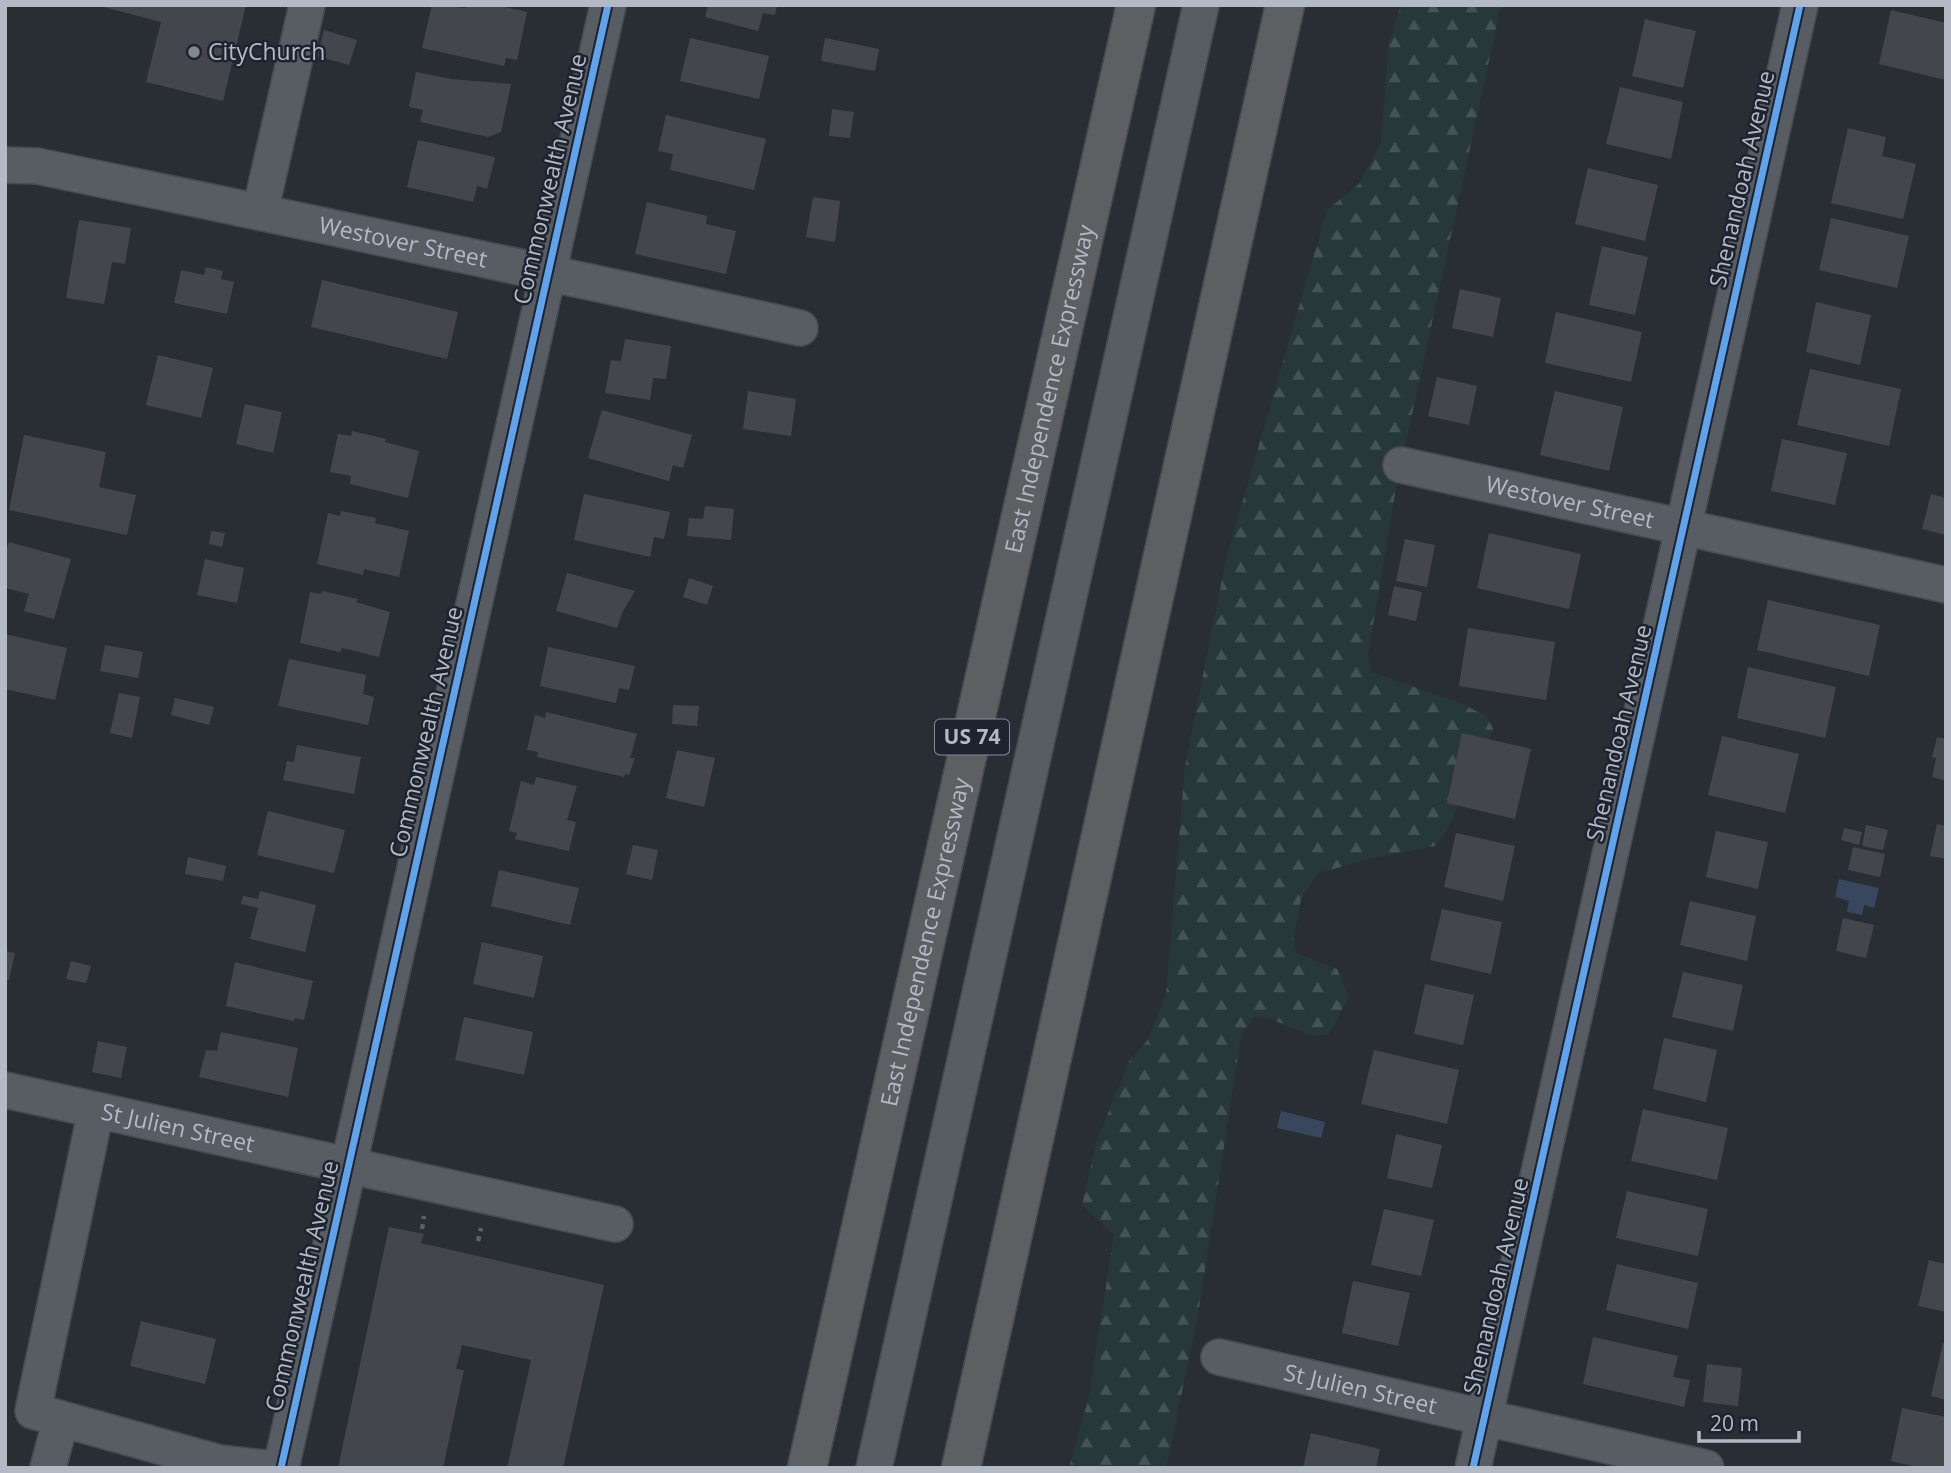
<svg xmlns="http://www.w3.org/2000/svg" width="1951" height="1473" font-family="'Open Sans',sans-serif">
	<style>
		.forest { fill: url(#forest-firs) }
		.water { fill: #38475e }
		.building { fill: #43474d }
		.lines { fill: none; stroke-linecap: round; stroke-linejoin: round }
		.minor-casing { stroke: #474a50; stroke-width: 38 }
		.highway-casing { stroke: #464a51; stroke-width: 41 }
		.path { stroke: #5c6167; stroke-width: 4.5; stroke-dasharray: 5 5; stroke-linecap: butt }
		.minor { stroke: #585c63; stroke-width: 35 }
		.highway { stroke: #5d6063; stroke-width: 38 }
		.cycleway-casing { stroke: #1d242f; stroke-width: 11 }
		.cycleway { stroke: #60a3ed; stroke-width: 7 }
		.poi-dot { fill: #838993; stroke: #1d242f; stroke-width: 2.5 }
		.labels { text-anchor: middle; stroke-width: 5; stroke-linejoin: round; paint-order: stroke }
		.shield { fill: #1d242f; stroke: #868d99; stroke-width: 2 }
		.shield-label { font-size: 21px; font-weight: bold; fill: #b3bac6 }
		.poi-label { font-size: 23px; fill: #b3bac6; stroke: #1d242f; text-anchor: start }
		.street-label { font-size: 23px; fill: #b3bac6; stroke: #1d242f }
	</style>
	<defs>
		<pattern id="forest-firs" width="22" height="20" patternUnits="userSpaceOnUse" patternTransform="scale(1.75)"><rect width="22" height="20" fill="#27383b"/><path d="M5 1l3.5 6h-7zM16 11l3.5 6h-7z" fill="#445356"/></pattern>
	</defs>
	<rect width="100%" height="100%" fill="#292e35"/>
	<path class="forest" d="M1401 5H1501L1396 488 1368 655 1371 672 1457 702 1487 716 1493 729 1447 830 1435 846 1371 858 1317 874 1301 899 1293 942 1297 954 1337 969 1349 997 1329 1034 1312 1036 1268 1018 1253 1017 1241 1036 1198 1315 1166 1468H1069L1089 1397 1114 1235 1082 1205 1096 1143 1129 1061 1147 1041 1166 995 1185 766 1226 559 1327 210 1359 184 1381 143 1389 42Z"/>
	<path class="water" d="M1839 879 1879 888 1874 908 1864 905 1862 915 1847 912 1849 901 1835 897Z
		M1281 1111 1325 1122 1321 1138 1277 1128Z"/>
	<path class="building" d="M96 5H246L223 101 146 82 161 22Z
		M432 5 466 8 467 5H495L527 12 517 60 506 58 504 66 422 48Z
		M708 5H777L775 15 763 13 758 31 705 17Z
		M1891 10 1946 23V80L1879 64Z
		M1645 19 1696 31 1683 88 1632 76Z
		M324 30 357 40 349 65 317 56Z
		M690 38 769 56 759 99 680 81Z
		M825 38 879 49 875 71 821 61Z
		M416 72 451 79 511 84 501 132 488 137 420 122 423 110 409 107Z
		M1620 87 1683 102 1671 159 1606 144Z
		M832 109 854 112 850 138 829 136Z
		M666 115 766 139 754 190 670 170 673 154 658 151Z
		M1848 128 1886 137 1882 156 1916 164 1903 219 1831 203Z
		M418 140 495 157 487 189 477 186 473 202 407 187Z
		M1588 168 1658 185 1645 241 1575 224Z
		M813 197 840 201 835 242 806 237Z
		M647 202 707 216 706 224 736 231 726 274 635 254Z
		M1831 218 1909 236 1897 288 1819 270Z
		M79 220 131 228 125 264 112 262 104 304 66 298Z
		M1602 246 1648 257 1635 315 1589 305Z
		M206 267 223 271 221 279 234 282 227 314 174 303 181 270 204 275Z
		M322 280 458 312 447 359 311 327Z
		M1460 289 1501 298 1493 337 1452 328Z
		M1816 302 1871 315 1860 365 1806 352Z
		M1556 312 1642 332 1631 382 1545 363Z
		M625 339 671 346 666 379 653 378 650 400 605 393 611 360 621 361Z
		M158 355 213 368 201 418 146 405Z
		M1810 369 1901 389 1889 446 1797 425Z
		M1437 377 1477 386 1469 425 1428 416Z
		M748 391 796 399 791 436 743 429Z
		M1555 391 1623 407 1609 471 1540 455Z
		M245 404 282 412 273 453 236 444Z
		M602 410 692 435 683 468 673 465 669 481 588 458Z
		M352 431 386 439 385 442 419 451 408 498 350 484 351 476 330 472 338 434 351 436Z
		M24 435 106 452 99 487 136 495 127 535 9 510Z
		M1782 439 1847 453 1835 505 1771 491Z
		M584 494 670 512 664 539 654 537 650 557 574 540Z
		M1931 494 1946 498V535L1922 529Z
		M705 506 734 509 731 540 687 536 689 518 703 519Z
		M341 511 376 518 375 523 409 531 399 577 364 569 363 575 317 564 328 513 340 516Z
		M211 531 225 533 222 547 209 544Z
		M1489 533 1581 554 1569 609 1477 588Z
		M1405 539 1435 545 1427 587 1396 581Z
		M9 542 71 559 54 619 24 611 29 594 5 588V555Z
		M205 559 244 568 237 603 197 595Z
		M567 573 635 591 622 613 617 628 556 611Z
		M689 578 713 586 707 605 683 597Z
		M1394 586 1422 592 1416 621 1388 615Z
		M322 591 358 599 356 602 390 612 379 657 342 648 340 652 300 643 310 592 321 594Z
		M1768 600 1880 625 1869 676 1757 650Z
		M1468 628 1555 642 1546 700 1459 686Z
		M5 634 67 648 55 700 5 689Z
		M105 645 143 652 138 678 100 671Z
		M548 647 635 666 629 690 619 688 616 703 540 686Z
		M289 659 366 675 363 694 374 697 368 725 278 706Z
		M1748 667 1836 687 1825 738 1737 718Z
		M119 693 140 697 132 738 110 733Z
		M175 698 214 707 209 725 171 715Z
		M673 705 699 706 697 726 672 724Z
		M546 712 637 734 630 758H635L629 775 625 774 624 777 537 757 538 752 527 750 535 715 545 718Z
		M1462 733 1531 749 1515 819 1447 803Z
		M1722 736 1799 754 1785 813 1708 795Z
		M1937 737 1946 739V781L1932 777 1936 758 1932 757Z
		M297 745 361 757 354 794 283 780 287 761 294 762Z
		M677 750 715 758 704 807 666 798Z
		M536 777 577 786 567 820 576 822 569 851 515 839 517 833 509 831 521 781 534 785Z
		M268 811 345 830 334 873 257 855Z
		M1937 824 1946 826V859L1930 856Z
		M1866 825 1888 830 1883 850 1862 846Z
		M1844 828 1862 832 1859 845 1841 840Z
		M1716 831 1768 842 1758 889 1706 877Z
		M1456 833 1515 846 1503 901 1444 887Z
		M633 845 658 850 652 880 626 874Z
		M1853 847 1885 854 1880 877 1848 870Z
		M188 857 226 866 223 881 185 874Z
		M499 870 579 888 570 925 491 906Z
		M260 891 316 905 305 952 250 939 258 908 241 904 243 896 258 899Z
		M1690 901 1756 916 1747 961 1680 945Z
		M1442 909 1502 922 1491 974 1430 960Z
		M1843 918 1874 925 1866 958 1836 951Z
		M482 942 543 956 534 998 473 984Z
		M5 951 15 953 9 980H5Z
		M71 961 91 966 86 983 66 979Z
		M235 962 313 981 304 1020 295 1018 294 1021 226 1006Z
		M1683 972 1743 985 1733 1031 1672 1017Z
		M1425 984 1474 995 1463 1045 1414 1034Z
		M464 1017 533 1032 524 1075 455 1060Z
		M221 1032 298 1048 288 1097 199 1077 206 1050 217 1051Z
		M1664 1038 1717 1050 1706 1102 1653 1089Z
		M98 1041 127 1047 121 1078 92 1072Z
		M1374 1050 1459 1070 1447 1124 1361 1104Z
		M1643 1109 1728 1128 1717 1180 1631 1161Z
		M1396 1134 1442 1145 1432 1188 1387 1178Z
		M1627 1191 1708 1209 1698 1256 1616 1238Z
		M1384 1209 1434 1220 1421 1276 1371 1265Z
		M389 1227 424 1234 421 1243 604 1285 563 1468H507L531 1360 462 1345 456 1369 464 1370 443 1468H338Z
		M1929 1260 1946 1264V1312L1918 1306Z
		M1617 1264 1698 1283 1688 1329 1606 1310Z
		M1353 1281 1410 1293 1398 1346 1342 1333Z
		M141 1321 216 1339 205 1384 130 1366Z
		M1593 1337 1678 1356 1673 1377 1690 1380 1684 1407 1583 1384Z
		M1943 1343H1946V1400L1931 1396Z
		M1707 1364 1742 1368 1738 1406 1703 1402Z
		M1902 1408 1946 1417V1468H1921L1891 1461Z
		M1311 1433 1380 1449 1376 1468H1303Z"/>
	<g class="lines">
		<defs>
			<g id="minor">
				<path id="s1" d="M5 165 37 166C292 219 546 271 800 328"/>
				<path d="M260 212 307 5"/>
				<path id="s2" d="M1401 465 1946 585"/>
				<path id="s3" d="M5 1090 615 1224"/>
				<path d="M96 1110 33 1411 220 1463 264 1468"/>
				<path id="s4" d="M1219 1357 1706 1468"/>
				<path d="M48 1468 61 1419"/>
				<path d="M281 1468 608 5"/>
				<path d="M874 1468 1201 5"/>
				<path d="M1473 1468 1800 5"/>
			</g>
			<g id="highway">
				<path id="s5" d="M807 1468 1136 5"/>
				<path d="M961 1468 1285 5"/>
			</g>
		</defs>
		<use href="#minor" class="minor-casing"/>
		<use href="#highway" class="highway-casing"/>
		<path class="path" d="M422 1229 424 1216
			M478 1241 481 1228"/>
		<use href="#minor" class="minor"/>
		<use href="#highway" class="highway"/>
		<defs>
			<path id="cycleway" d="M281 1468 608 5
				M1473 1468 1800 5"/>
		</defs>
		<use href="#cycleway" class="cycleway-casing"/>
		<use href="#cycleway" class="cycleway"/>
	</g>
	<circle class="poi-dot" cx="194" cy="52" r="7"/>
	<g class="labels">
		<rect class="shield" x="935" y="719.5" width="74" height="35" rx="5"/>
		<g class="shield-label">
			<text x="972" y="744">US 74</text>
		</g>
		<g class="poi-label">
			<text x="208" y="60">CityChurch</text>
		</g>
		<g class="street-label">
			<text transform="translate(550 179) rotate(-77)" y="8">Commonwealth Avenue</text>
			<text transform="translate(1742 179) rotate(-77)" y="8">Shenandoah Avenue</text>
			<text dy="8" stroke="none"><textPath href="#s1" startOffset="406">Westover Street</textPath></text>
			<text dy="8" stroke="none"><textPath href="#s5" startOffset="1106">East Independence Expressway</textPath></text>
			<text dy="8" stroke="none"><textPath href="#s2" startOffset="173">Westover Street</textPath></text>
			<text transform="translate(426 732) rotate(-77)" y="8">Commonwealth Avenue</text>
			<text transform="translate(1619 733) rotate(-77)" y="8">Shenandoah Avenue</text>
			<text dy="8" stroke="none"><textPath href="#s5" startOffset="539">East Independence Expressway</textPath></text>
			<text dy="8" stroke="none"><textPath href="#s3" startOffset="177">St Julien Street</textPath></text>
			<text transform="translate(302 1286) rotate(-77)" y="8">Commonwealth Avenue</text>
			<text transform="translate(1496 1286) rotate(-77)" y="8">Shenandoah Avenue</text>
			<text dy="8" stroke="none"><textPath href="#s4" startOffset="145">St Julien Street</textPath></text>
		</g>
	</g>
	<rect width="1951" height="1473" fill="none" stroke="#b3bac6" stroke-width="14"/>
	<path d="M1699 1431v10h100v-10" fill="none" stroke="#b3bac6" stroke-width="3.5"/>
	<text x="1710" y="1431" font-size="21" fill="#b3bac6" stroke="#1d242f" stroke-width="5" paint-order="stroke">20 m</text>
</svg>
